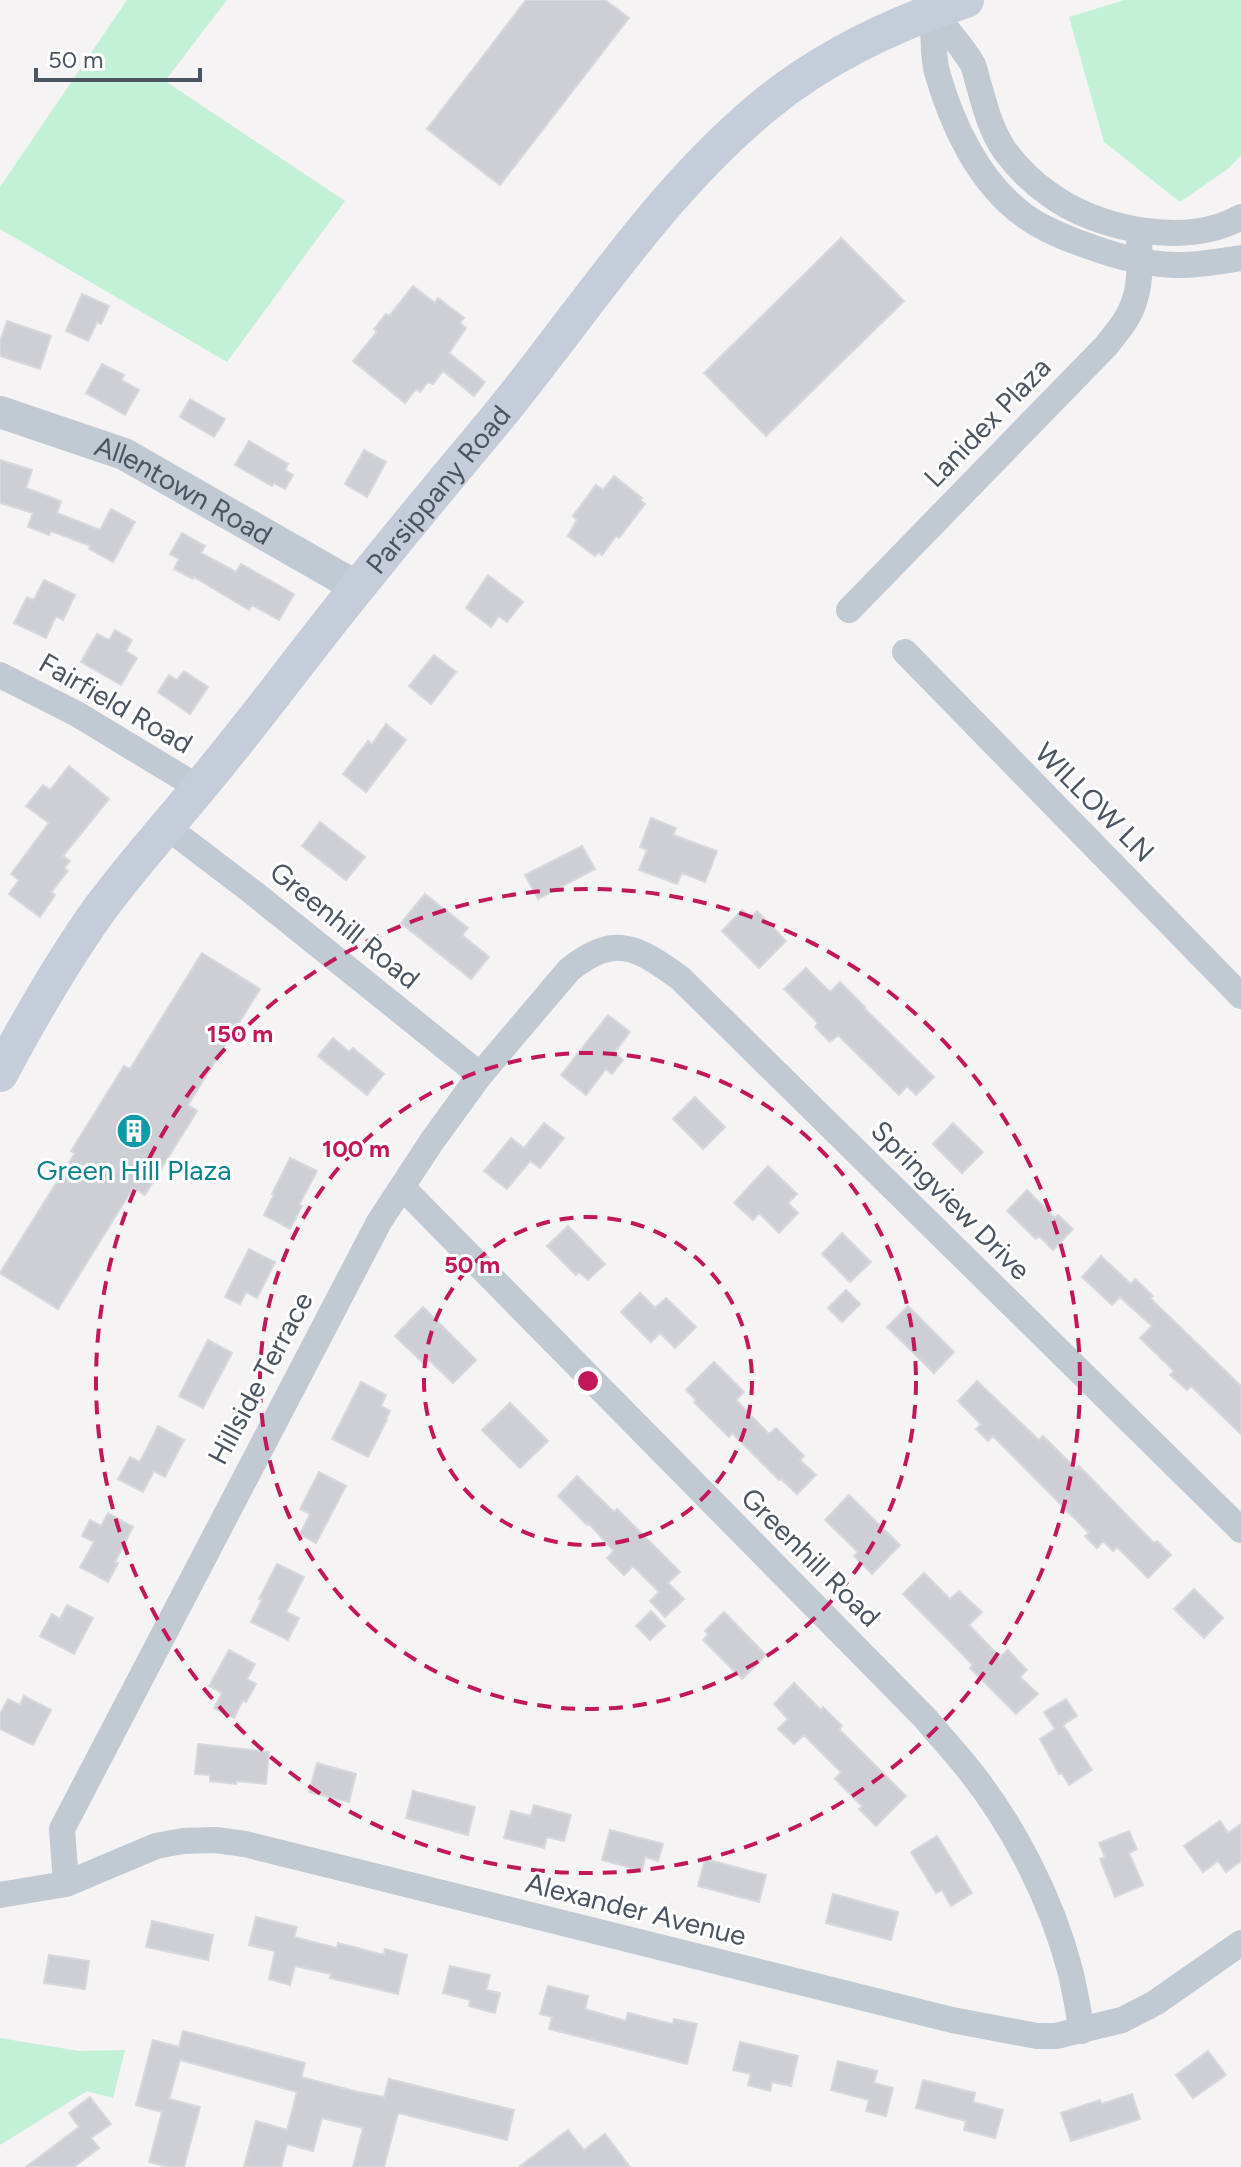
<svg xmlns="http://www.w3.org/2000/svg" width="1241" height="2167" font-family="Figtree,sans-serif">
	<style>
		.green { fill: #c3f1d7 }
		.building { fill: #cdcfd5; stroke: #d7d8de; stroke-width: 2 }
		.lines { fill: none; stroke-linecap: round; stroke-linejoin: round }
		.minor { stroke: #c1c9d2; stroke-width: 26 }
		.tertiary { stroke: #c1c9d2; stroke-width: 32 }
		.secondary { stroke: #c4cdd9; stroke-width: 36 }
		.ring { fill: none; stroke: #c2185b; stroke-width: 4; stroke-dasharray: 14 10 }
		.labels { text-anchor: middle; stroke-width: 6; stroke-linejoin: round; paint-order: stroke }
		.street-label { font-size: 28px; fill: #4a5561; stroke: #fff }
		.culture-label { font-size: 28px; fill: #0d838f; stroke: #fff }
		.centre { fill: #c2185b; stroke: #fff; stroke-width: 4 }
		.ring-label { font-size: 24px; text-anchor: middle; font-weight: bold; fill: #c2185b; stroke: #fff; stroke-width: 6; stroke-linejoin: round; paint-order: stroke }
	</style>
	<rect width="100%" height="100%" fill="#f5f3f3"/>
	<path class="green" d="M127 0H227L165 81 345 201 227 362 0 229V187Z
		M1124 0H1241V155L1229 168 1180 202 1104 142 1069 17Z
		M0 2038 79 2051 125 2050 113 2098 87 2091 0 2145Z"/>
	<path class="building" d="M526 0H605L629 18 500 185 427 129Z
		M841 238 904 301 766 436 704 373Z
		M413 286 435 303 438 298 464 318 460 323 466 328 449 353 485 382 474 396 443 371 433 384 428 382 420 392 416 389 405 403 353 361 377 332 374 329 386 314 389 316Z
		M82 294 109 306 101 324 97 322 88 341 66 331Z
		M7 321 51 336 40 369 0 356V342Z
		M102 364 124 375 121 380 139 390 125 415 86 393Z
		M190 399 225 419 214 437 180 417Z
		M249 441 288 464 285 470 293 475 285 489 274 483 272 486 235 465Z
		M364 450 386 462 367 497 345 484Z
		M0 460 32 470 26 488 61 501 57 513 100 530 111 509 135 522 113 562 89 549 91 546 51 531 49 535 28 527 33 513 0 503Z
		M614 476 642 498 640 500 645 504 619 538 616 536 602 555 598 552 595 556 568 536 577 520 573 516 596 485 603 490Z
		M182 533 205 546 201 553 236 572 241 564 294 594 279 620 252 605 249 610 194 577 193 579 174 569 179 559 170 554Z
		M488 575 523 602 507 622 499 616 491 627 466 608Z
		M44 580 75 595 63 620 56 616 46 638 14 623 27 597 34 600Z
		M115 630 132 640 126 651 137 658 121 685 81 662 97 634 109 640Z
		M434 655 456 672 431 704 409 686Z
		M184 671 208 687 190 714 158 692 169 675 177 680Z
		M386 724 406 740 366 792 343 774 368 741 372 744Z
		M69 766 109 799 63 856 70 861 64 868 68 871 51 892 55 895 40 917 9 894 19 880 11 874 49 823 26 806 43 785 50 790Z
		M651 818 676 828 673 835 717 851 705 882 682 873 677 884 639 870 647 850 640 847Z
		M320 822 365 857 346 880 302 846Z
		M582 846 595 869 538 899 525 875Z
		M425 894 468 928 462 935 489 957 471 979 401 923Z
		M742 910 750 918 757 911 786 941 759 968 722 931Z
		M202 953 260 989 188 1105 197 1111 145 1195 133 1188 58 1309 0 1273 75 1153 71 1151 124 1066 130 1069Z
		M806 968 830 992 840 982 865 1007 864 1008 934 1077 916 1095 907 1086 899 1095 838 1035 830 1042 815 1027 818 1023 784 989Z
		M608 1015 630 1032 614 1053 623 1060 612 1074 606 1069 586 1095 561 1075Z
		M333 1038 349 1052 353 1048 384 1074 367 1095 318 1056Z
		M695 1097 725 1127 703 1149 673 1119Z
		M544 1123 564 1138 540 1168 530 1161 507 1189 484 1171 511 1138 524 1148Z
		M953 1123 983 1152 962 1173 933 1144Z
		M290 1158 317 1171 299 1205 302 1206 290 1229 264 1215 274 1195 272 1194Z
		M768 1166 797 1194 788 1203 798 1213 779 1233 759 1213 753 1220 734 1203Z
		M1027 1190 1055 1218 1058 1215 1073 1229 1053 1250 1039 1236 1036 1239 1007 1211Z
		M568 1226 605 1264 588 1280 579 1272 576 1275 547 1246Z
		M842 1233 871 1262 850 1282 822 1254Z
		M249 1249 275 1262 257 1298 246 1292 240 1304 225 1297Z
		M1101 1256 1131 1284 1135 1279 1153 1296 1150 1298 1241 1386V1434L1191 1386 1187 1390 1170 1375 1174 1371 1140 1338 1152 1326 1120 1297 1112 1305 1082 1277Z
		M846 1290 860 1304 842 1322 828 1308Z
		M640 1293 655 1308 666 1298 696 1327 675 1348 660 1333 651 1342 621 1312Z
		M908 1306 954 1352 934 1373 887 1327Z
		M423 1307 476 1360 453 1383 429 1360 424 1364 395 1336Z
		M208 1340 232 1353 203 1408 179 1396Z
		M714 1362 744 1392 736 1400 769 1434 776 1428 804 1456 800 1460 816 1475 797 1494 781 1479 779 1480 732 1433 729 1437 694 1402 696 1400 686 1390Z
		M977 1381 1039 1440 1043 1436 1076 1469 1079 1466 1154 1543 1157 1541 1171 1555 1148 1578 1117 1547 1113 1551 1103 1541 1097 1548 1085 1536 1089 1533 993 1436 988 1441 976 1429 981 1424 958 1401Z
		M361 1382 386 1395 381 1406 390 1411 386 1419 387 1420 368 1457 332 1439Z
		M510 1403 548 1441 520 1468 482 1430Z
		M158 1426 184 1440 165 1477 154 1471 143 1492 118 1479 130 1457 140 1462Z
		M319 1472 346 1486 316 1543 300 1534 310 1514 300 1509Z
		M577 1476 614 1512 617 1509 680 1572 668 1583 684 1599 665 1617 650 1601 659 1592 633 1566 624 1575 607 1558 614 1551 588 1523 587 1525 558 1496Z
		M849 1495 900 1545 872 1574 854 1556 858 1552 825 1520Z
		M108 1513 133 1527 115 1562 118 1563 108 1582 80 1567 94 1542 82 1536 90 1520 101 1526Z
		M277 1564 304 1577 286 1612 299 1618 288 1640 251 1622 262 1600 259 1599Z
		M924 1573 950 1599 959 1591 982 1612 969 1625 1000 1657 1008 1650 1027 1670 1020 1677 1038 1694 1016 1714 970 1668 973 1665 903 1594Z
		M1194 1589 1223 1618 1204 1638 1174 1609Z
		M67 1605 93 1618 74 1654 40 1636 52 1614 60 1619Z
		M651 1611 665 1626 650 1640 636 1626Z
		M724 1612 766 1655 742 1679 703 1640 708 1635 705 1631Z
		M229 1650 255 1664 247 1679 256 1684 246 1702 243 1700 234 1718 214 1708 222 1693 209 1686Z
		M794 1683 821 1710 823 1707 842 1726 839 1729 906 1796 876 1826 859 1809 862 1806 835 1779 841 1772 804 1735 794 1744 778 1729 788 1719 774 1704Z
		M24 1696 51 1710 33 1745 0 1729V1714L8 1699 20 1705Z
		M1066 1699 1077 1716 1063 1725 1092 1770 1069 1785 1062 1773 1059 1774 1040 1739 1055 1729 1044 1712Z
		M198 1744 269 1752 266 1784 236 1781V1784L210 1781V1775L195 1774Z
		M317 1763 356 1774 349 1802 309 1792Z
		M413 1791 475 1807 468 1835 406 1818Z
		M534 1805 571 1815 564 1841 547 1837 544 1848 504 1838 511 1811 531 1816Z
		M1220 1821 1228 1833 1241 1824V1861L1226 1872 1218 1861 1203 1872 1184 1846Z
		M610 1830 663 1844 658 1861 645 1857 642 1871 602 1860Z
		M1129 1831 1137 1849 1129 1853 1143 1885 1115 1897 1100 1859 1105 1857 1099 1843Z
		M937 1836 972 1893 951 1906 942 1890 936 1893 911 1852Z
		M705 1859 766 1875 759 1902 698 1886Z
		M833 1894 898 1912 891 1940 826 1923Z
		M256 1917 297 1927 294 1937 337 1948 338 1943 384 1955 385 1949 407 1955 398 1994 330 1978 331 1974 295 1966 290 1985 269 1979 275 1951 249 1945Z
		M152 1921 213 1935 208 1960 146 1947Z
		M49 1955 89 1961 85 1989 44 1983Z
		M450 1966 490 1975 486 1990 500 1993 495 2013 469 2006 470 2000 443 1993Z
		M548 1986 588 1996 585 2009 626 2021 628 2013 673 2024 674 2019 697 2024 687 2064 549 2029 552 2017 540 2014Z
		M183 2031 305 2063 301 2077 358 2092 384 2097 389 2079 514 2110 507 2140 398 2113 384 2167H353L363 2128 322 2118 313 2151 287 2144 281 2167H244L256 2121 287 2130 297 2092 180 2060 169 2099 200 2107 184 2167H169L149 2162 162 2112 136 2105 153 2040 179 2047Z
		M740 2042 798 2056 791 2086 772 2082 770 2091 748 2085 751 2074 733 2070Z
		M1208 2051 1226 2075 1193 2098 1176 2075Z
		M838 2061 877 2071 874 2083 893 2088 886 2116 866 2111 869 2100 831 2090Z
		M923 2080 975 2093 973 2102 1003 2110 995 2138 964 2130 966 2121 916 2108Z
		M1132 2094 1140 2119 1071 2141 1061 2113 1100 2100 1101 2104Z
		M90 2097 111 2124 91 2138 99 2148 74 2167H26L79 2127 69 2113Z
		M568 2130 584 2150 605 2134 630 2167H519Z"/>
	<g class="lines">
		<path class="minor" d="M932 11C944 27 964 48 973 65 976 72 977 81 980 89 986 111 992 132 1005 151 1017 167 1033 183 1049 194 1097 230 1188 248 1241 217
			M933 11C934 30 932 53 937 72 952 125 979 183 1025 216 1044 230 1068 239 1091 247 1118 257 1145 264 1174 265 1196 266 1220 261 1241 258
			M849 610 1106 346C1116 333 1129 319 1134 302 1142 280 1139 254 1139 230
			M905 652 1241 996
			M0 675 77 714 199 788
			M167 827 255 894 480 1075
			M402 1187 926 1719C939 1735 953 1750 966 1766 1013 1824 1051 1898 1070 1970 1075 1990 1078 2010 1082 2031
			M66 1884 62 1829 379 1222 432 1141 480 1075 569 970C615 933 637 947 680 978L1241 1530
			M0 1895 66 1884 156 1846 183 1841 216 1840 245 1844 952 2020 1037 2036H1056L1122 2020 1155 2003 1241 1943"/>
		<path class="tertiary" id="s1" d="M0 412 124 454 357 587"/>
		<path class="secondary" id="s2" d="M0 1074C30 1018 62 962 99 910 138 857 184 808 225 756 270 701 312 643 357 588 403 531 450 474 497 418 584 312 658 193 765 105 825 56 893 24 966 0"/>
	</g>
	<g class="ring">
		<circle cx="588" cy="1381" r="164"/>
		<circle cx="588" cy="1381" r="328"/>
		<circle cx="588" cy="1381" r="492"/>
	</g>
	<defs>
		<symbol id="building-disc" viewBox="-11 -11 22 22"><circle r="9.5" fill="#0f9aa8" stroke="#fff"/><path d="M-4-6H4V6H1V3H-1V6H-4ZM-2.5-4.3h1.7v1.8h-1.7ZM.8-4.3h1.7v1.8H.8ZM-2.5-1h1.7V.8h-1.7ZM.8-1h1.7V.8H.8Z" fill="#fff"/></symbol>
	</defs>
	<g fill-rule="evenodd">
		<use href="#building-disc" x="114" y="1111" width="40" height="40"/>
	</g>
	<g class="labels">
		<g class="street-label">
			<text transform="translate(987 422) rotate(-46)" y="10">Lanidex Plaza</text>
			<text dy="10" stroke="none"><textPath href="#s2" startOffset="732">Parsippany Road</textPath></text>
			<text dy="10" stroke="none"><textPath href="#s1" startOffset="200">Allentown Road</textPath></text>
			<text transform="translate(116 703) rotate(30)" y="10">Fairfield Road</text>
			<text transform="translate(1095 802) rotate(45)" y="10">WILLOW LN</text>
			<text transform="translate(345 925) rotate(39)" y="10">Greenhill Road</text>
			<text transform="translate(951 1200) rotate(45)" y="10">Springview Drive</text>
			<text transform="translate(260 1378) rotate(-62)" y="10">Hillside Terrace</text>
			<text transform="translate(811 1557) rotate(45)" y="10">Greenhill Road</text>
			<text transform="translate(636 1909) rotate(14)" y="10">Alexander Avenue</text>
		</g>
		<g class="culture-label">
			<text x="134" y="1180">Green Hill Plaza</text>
		</g>
	</g>
	<circle cx="588" cy="1381" r="12" class="centre"/>
	<g class="ring-label">
		<text x="240" y="1042">150 m</text>
		<text x="356" y="1157">100 m</text>
		<text x="472" y="1273">50 m</text>
	</g>
	<path d="M36 68v12h164v-12" fill="none" stroke="#4a5561" stroke-width="4"/>
	<text x="48" y="68" font-size="24" fill="#4a5561" stroke="#ffffff" stroke-width="6" paint-order="stroke">50 m</text>
</svg>
